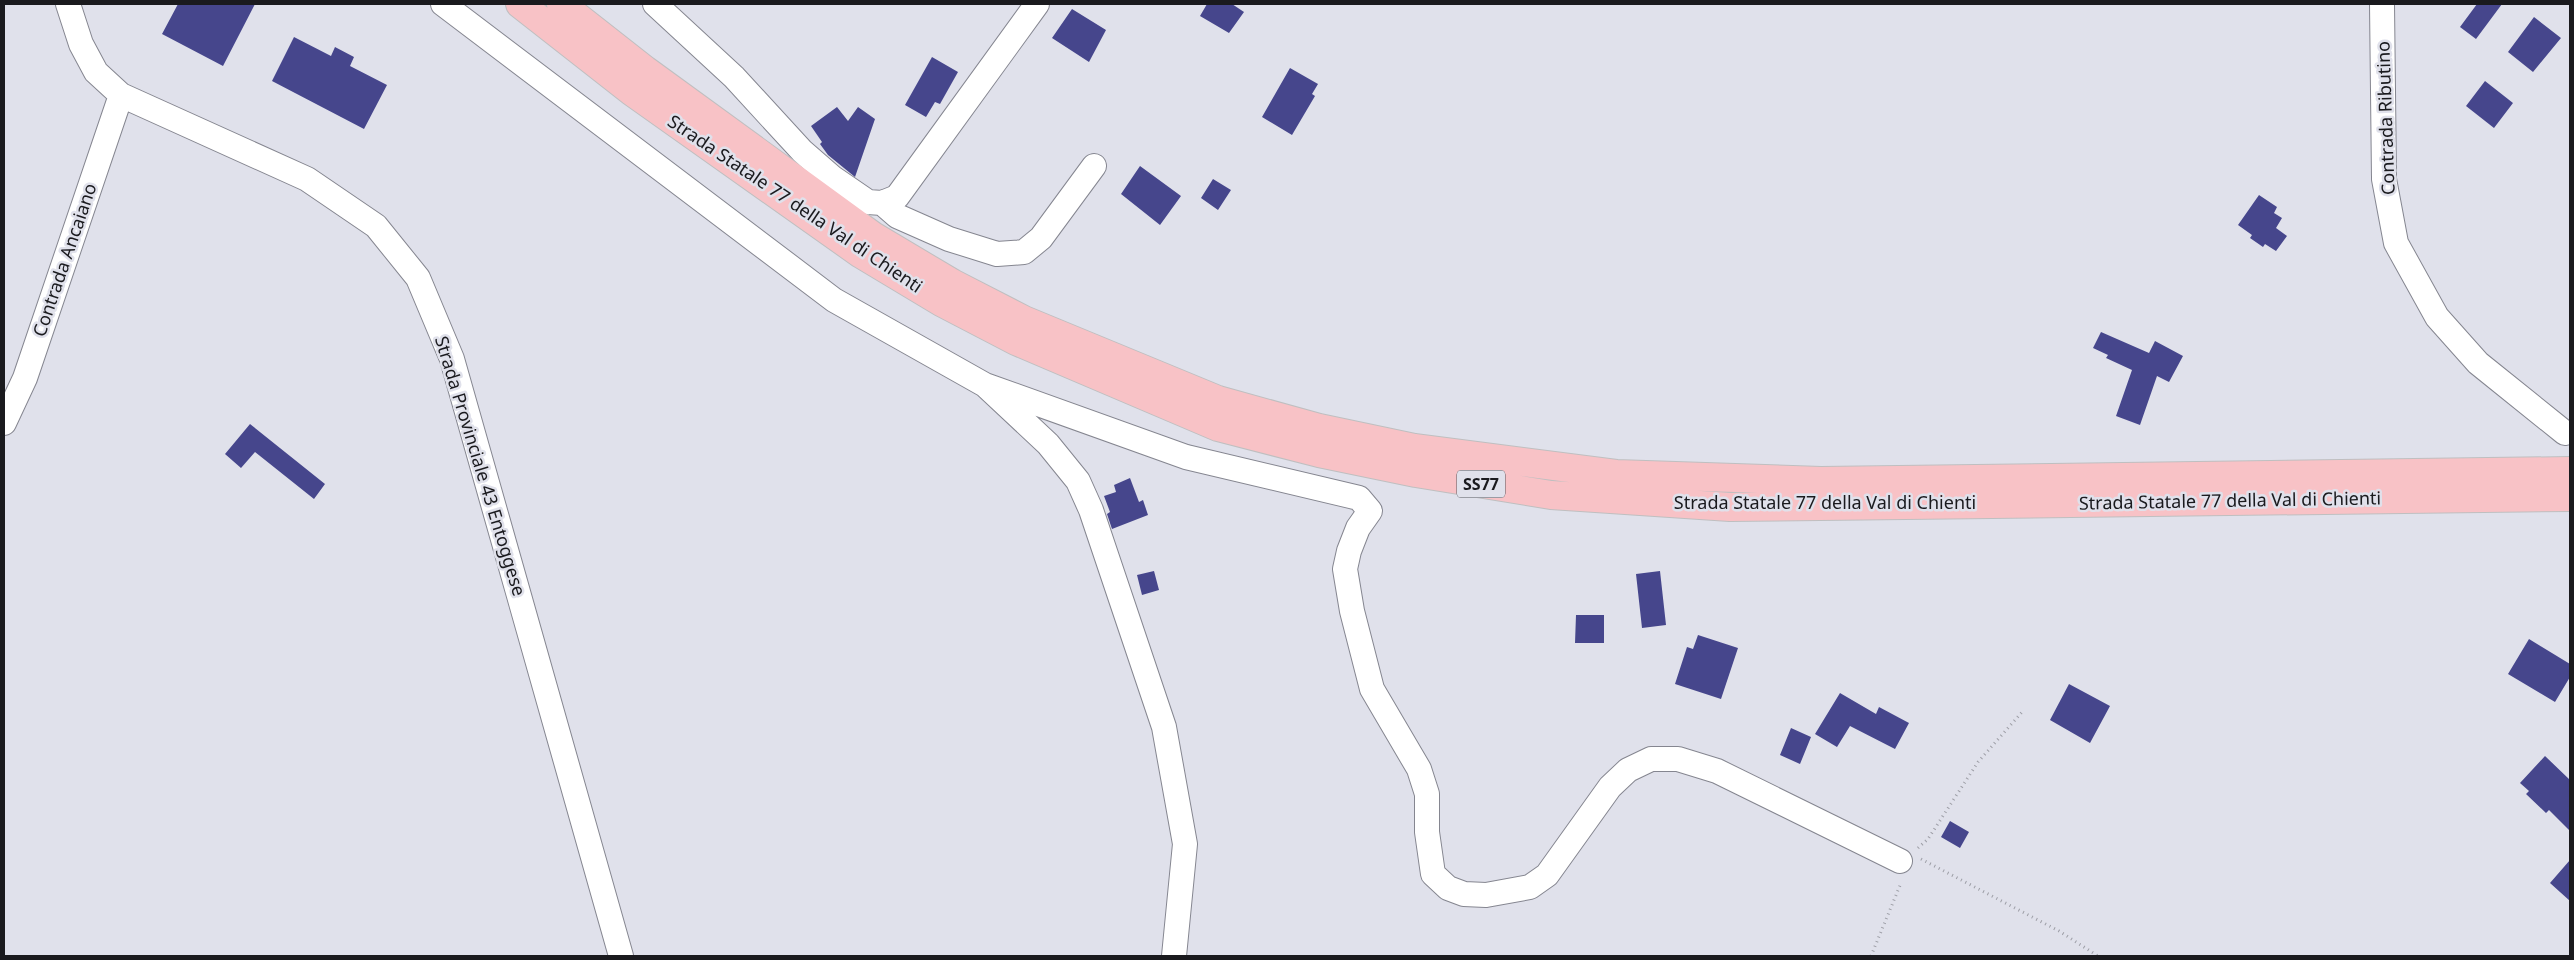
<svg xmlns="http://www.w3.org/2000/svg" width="2574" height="960" font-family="'Noto Sans',sans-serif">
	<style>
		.building { fill: #46468c }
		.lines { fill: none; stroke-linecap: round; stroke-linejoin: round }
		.minor-casing { stroke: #858690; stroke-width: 26 }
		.highway-casing { stroke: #bfbfc0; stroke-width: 30 }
		.path { stroke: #9d9ea6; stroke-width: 3; stroke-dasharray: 1 4; stroke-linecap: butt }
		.minor { stroke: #fff; stroke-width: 24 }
		.highway { stroke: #f8c2c6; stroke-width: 28 }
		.labels { text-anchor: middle; stroke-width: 5; stroke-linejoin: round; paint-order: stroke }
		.shield { fill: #e0e1eb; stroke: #55565c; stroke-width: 1 }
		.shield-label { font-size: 16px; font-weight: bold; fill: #1a1a1e }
		.street-label { font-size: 18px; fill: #1a1a1e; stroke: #e0e1eb }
	</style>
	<rect width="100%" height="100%" fill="#e0e1eb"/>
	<path class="building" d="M178 4H255L223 66 162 34Z
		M1207 4H1232L1244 12 1229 33 1200 16Z
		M2477 4H2502L2476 39 2460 27Z
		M1072 9 1106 30 1089 62 1052 38Z
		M2534 17 2561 38 2533 72 2508 52Z
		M294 37 331 56 335 47 354 57 350 66 387 85 364 129 272 81Z
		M932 57 958 72 940 104 935 102 926 117 905 105Z
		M1290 68 1318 84 1312 94 1315 96 1292 135 1262 117Z
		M2485 81 2513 103 2494 128 2466 106Z
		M837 107 848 121 858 107 875 119 855 177 828 155 820 144 822 142 811 126Z
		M1140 166 1181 196 1160 225 1121 194Z
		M1213 179 1231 190 1218 210 1201 198Z
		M2259 195 2277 207 2274 213 2282 218 2276 228 2287 236 2276 251 2265 244 2263 247 2250 238 2252 235 2238 225Z
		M2101 332 2149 353 2155 341 2183 356 2169 382 2157 376 2140 425 2116 416 2132 370 2106 358 2108 355 2093 348Z
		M250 424 325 484 314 499 255 452 241 468 225 454Z
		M1130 478 1139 502 1143 500 1148 515 1112 529 1107 514 1110 512 1104 496 1116 492 1114 485Z
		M1154 571 1159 590 1142 595 1137 575Z
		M1660 571 1666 625 1642 628 1636 574Z
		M1576 615H1604V643H1575Z
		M1698 635 1738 648 1721 699 1675 684 1687 647 1693 649Z
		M2529 639 2570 664V677L2555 702 2508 674Z
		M2069 684 2110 706 2090 743 2050 720Z
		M1840 693 1876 714 1879 707 1909 723 1895 749 1850 726 1837 747 1815 734Z
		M1791 728 1811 737 1800 764 1780 755Z
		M2545 756 2570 780V831L2549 810 2546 813 2526 794 2529 791 2520 783Z
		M1950 821 1969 832 1960 848 1941 837Z
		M2570 860V901L2550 883Z"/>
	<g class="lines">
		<defs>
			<path id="minor" d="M68 4 81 44 96 72 121 95 307 179 376 226 418 278 452 359 621 956
				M443 4 834 300 985 385 1048 444 1078 481 1091 510 1164 727 1185 844 1174 956
				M655 4 734 77 802 151 833 178 868 202 882 203 897 197 1037 4
				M2382 4 2384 179 2396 243 2437 317 2478 363 2565 433
				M882 203 897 216 949 239 997 254 1024 252 1041 238 1094 166
				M985 385 1186 457 1359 498 1370 511 1358 528 1349 551 1345 569 1352 611 1372 689 1419 769 1427 794V832L1433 874 1448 888 1464 894 1486 895 1530 887 1547 875 1610 787 1628 770 1651 759H1678L1717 771 1900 861
				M4 423 25 378 121 95"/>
			<path id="highway" d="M520 4 631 91 861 254 941 302 1016 341 1218 427 1319 453 1416 473 1551 495 1730 507 2570 497
				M561 4 645 70 873 236 952 283 1024 320 1218 400 1319 428 1414 448 1616 474 1821 481 2570 471"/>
		</defs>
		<use href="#minor" class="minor-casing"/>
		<use href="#highway" class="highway-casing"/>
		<path class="path" d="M1918 848 1928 839 1978 762 2022 712
			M1921 859 2059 931 2098 956
			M1871 956 1901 883"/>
		<use href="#minor" class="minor"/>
		<use href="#highway" class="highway"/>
	</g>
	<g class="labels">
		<rect class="shield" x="1457" y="470.5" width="48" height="27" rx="4"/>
		<g class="shield-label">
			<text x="1481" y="490">SS77</text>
		</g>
		<g class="street-label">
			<text transform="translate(2386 118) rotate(-92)" y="6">Contrada Ributino</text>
			<text transform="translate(795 204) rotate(34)" y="6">Strada Statale 77 della Val di Chienti</text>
			<text transform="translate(65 260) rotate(-71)" y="6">Contrada Ancaiano</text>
			<text transform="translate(480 466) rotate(73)" y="6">Strada Provinciale 43 Entoggese</text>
			<text transform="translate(2230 501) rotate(-1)" y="6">Strada Statale 77 della Val di Chienti</text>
			<text x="1825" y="509">Strada Statale 77 della Val di Chienti</text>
		</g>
	</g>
	<rect width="2574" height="960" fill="none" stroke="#1a1a1e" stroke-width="10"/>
</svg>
